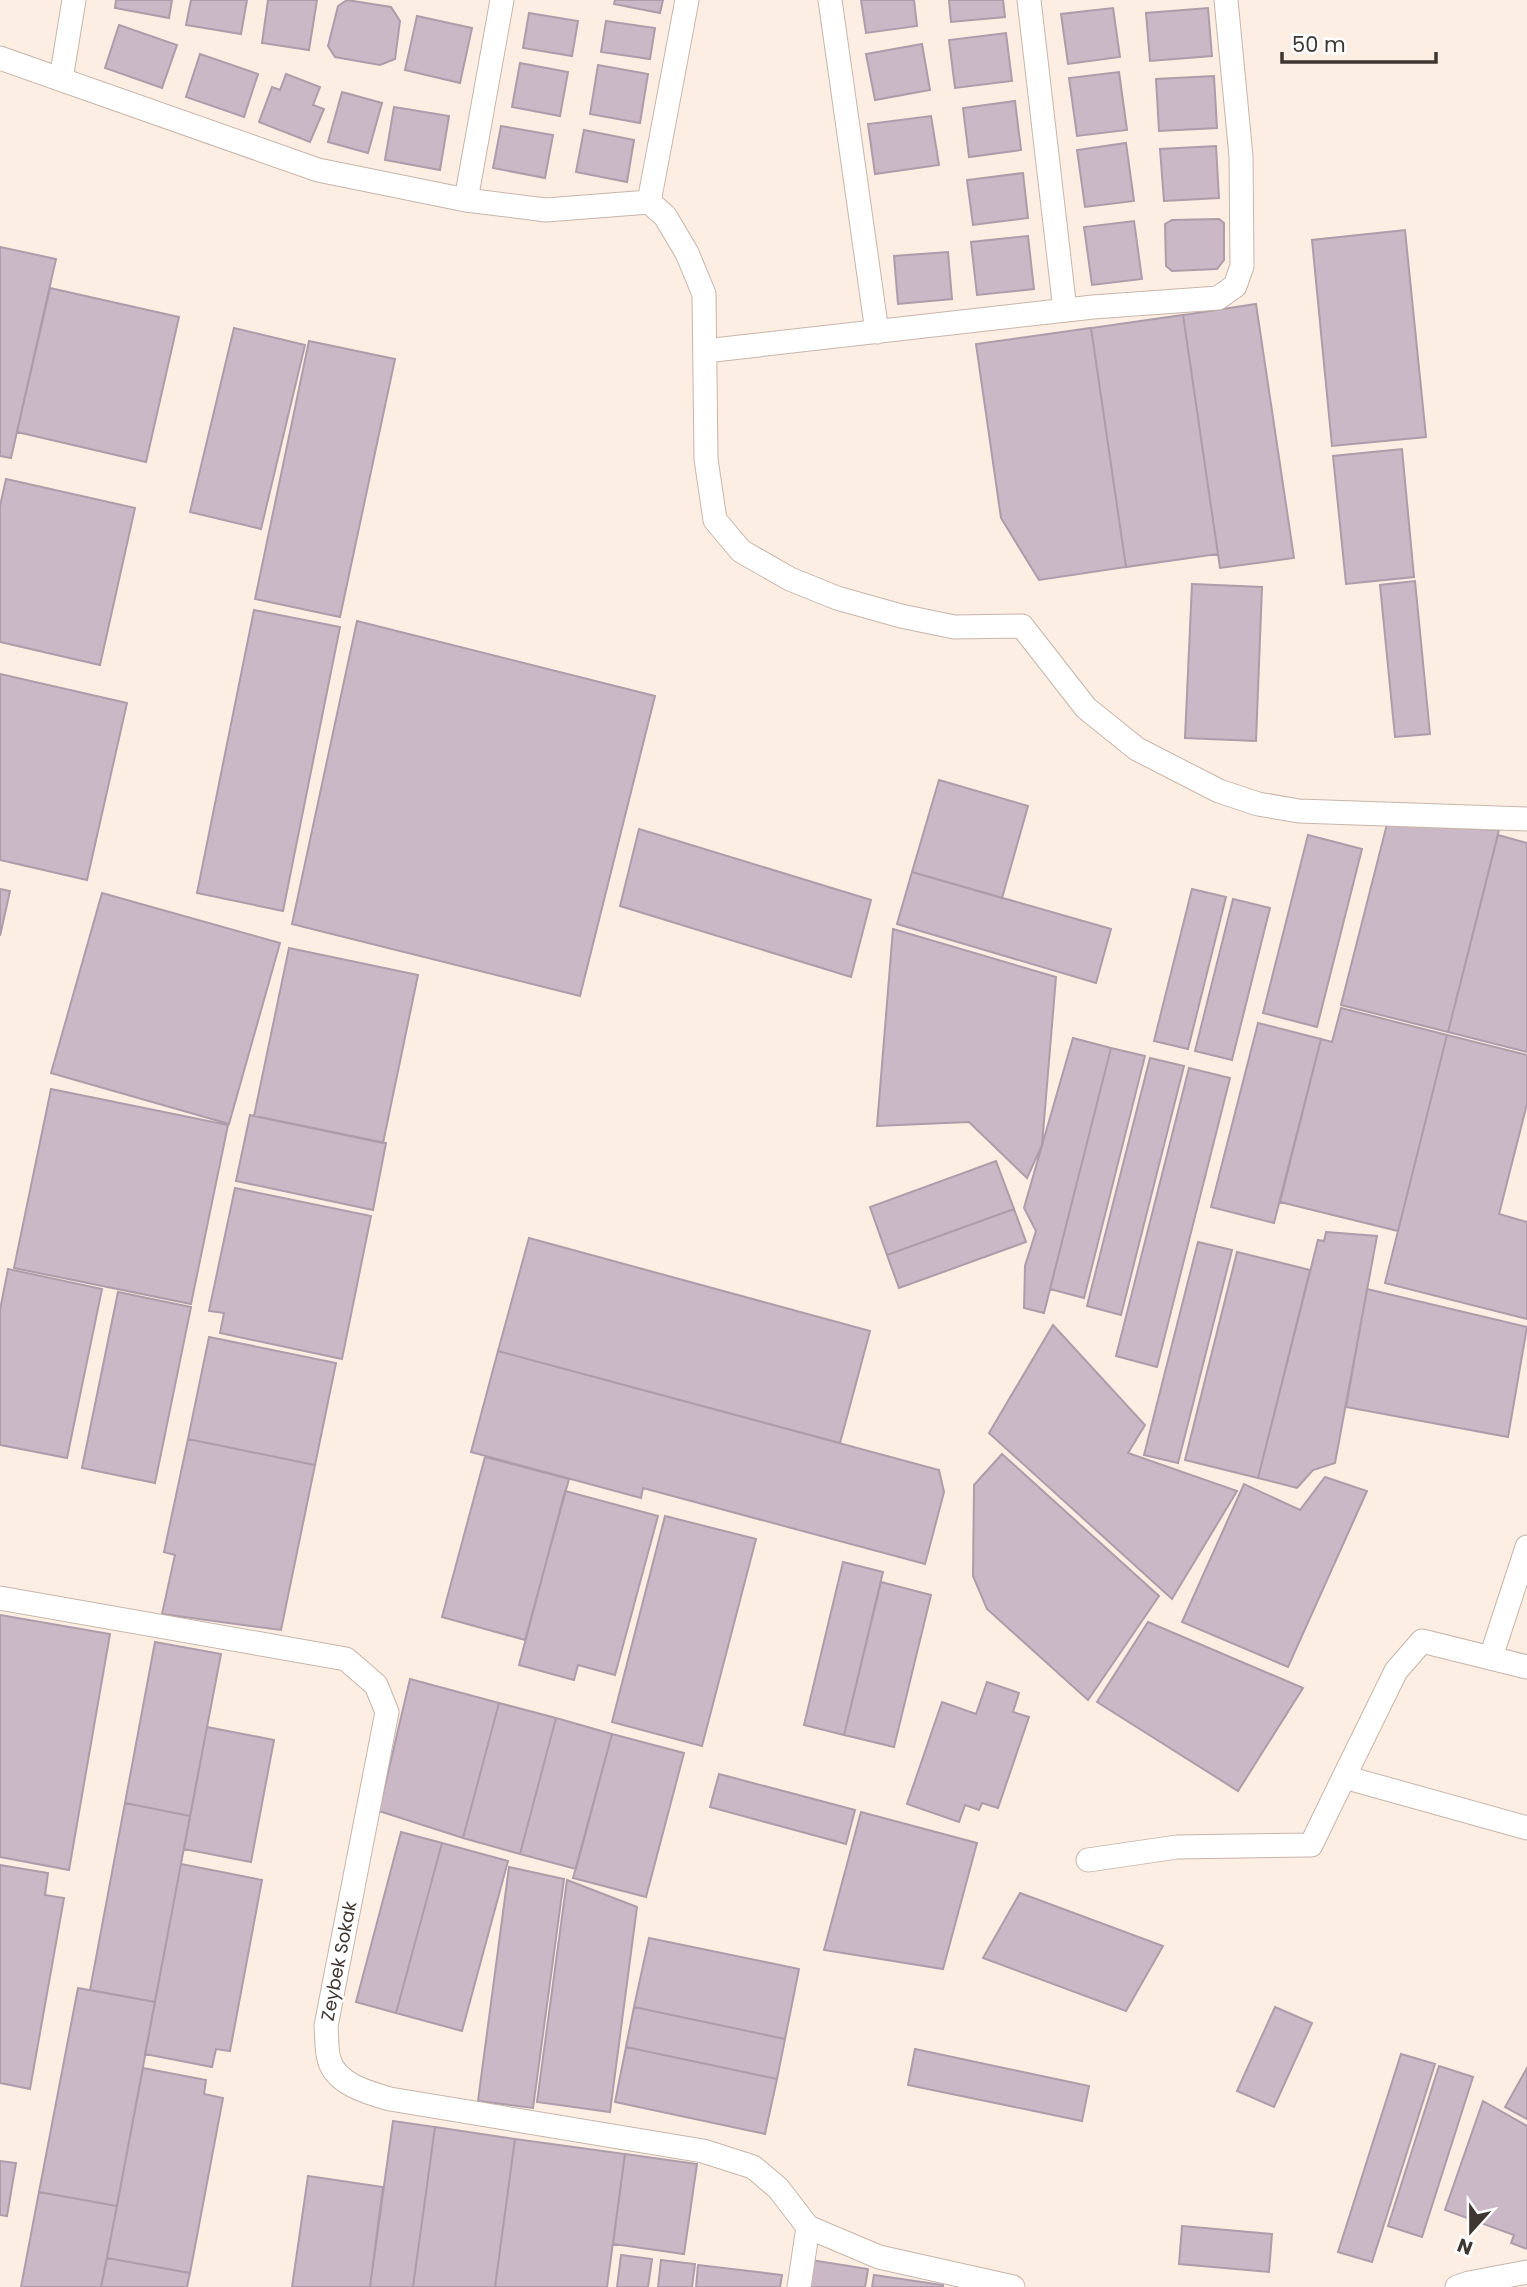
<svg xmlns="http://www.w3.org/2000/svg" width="1527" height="2287" font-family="Poppins,sans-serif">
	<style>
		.building { fill: #cab8c6; stroke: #ad9ca9; stroke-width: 2 }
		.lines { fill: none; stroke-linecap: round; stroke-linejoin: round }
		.minor-casing { stroke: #c8b5a9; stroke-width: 25 }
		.minor { stroke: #fff; stroke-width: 23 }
		.labels { text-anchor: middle; stroke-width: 5; stroke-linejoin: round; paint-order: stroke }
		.street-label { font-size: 18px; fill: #3e3631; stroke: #fff }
	</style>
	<rect width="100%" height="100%" fill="#fdeee3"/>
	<path class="building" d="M116 0H172L169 18 115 8Z
		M191 0H247L241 34 186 25Z
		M268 0H317L309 50 262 43Z
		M347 0 391 7 400 21 395 59 380 65 335 57 328 46 338 6Z
		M615 0H663L660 13 614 4Z
		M861 0H914L917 26 866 33Z
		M949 0H1003L1005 17 951 22Z
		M1113 8 1120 57 1068 64 1061 14Z
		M1208 8 1212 56 1150 61 1146 13Z
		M529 13 578 21 572 56 523 48Z
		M417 16 472 28 460 83 405 70Z
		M606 21 655 28 650 59 601 52Z
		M119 25 177 45 162 88 105 68Z
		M1006 33 1012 81 955 88 949 40Z
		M922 44 930 90 875 100 866 54Z
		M200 54 258 74 244 117 186 97Z
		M520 63 568 72 560 116 512 107Z
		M598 65 648 74 640 123 590 114Z
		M1119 72 1127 130 1077 136 1069 78Z
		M286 74 320 87 313 105 324 109 310 142 259 122 272 87 280 90Z
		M1214 76 1217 128 1159 131 1156 79Z
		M342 92 382 103 368 153 328 142Z
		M1015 101 1021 150 969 157 963 108Z
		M394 107 449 116 440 170 385 160Z
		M931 116 939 165 875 174 868 124Z
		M501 126 553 135 545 178 493 168Z
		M584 130 634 140 627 182 576 172Z
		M1126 143 1134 201 1085 207 1077 150Z
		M1216 146 1219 198 1164 201 1160 149Z
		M1023 173 1028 218 973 225 967 180Z
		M1219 219 1224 223V260L1217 269 1172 271 1166 266 1165 224 1172 220Z
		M1134 221 1142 279 1092 285 1084 227Z
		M1405 230 1426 437 1332 446 1312 240Z
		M1028 236 1034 289 977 295 971 242Z
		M0 247 56 259 11 458 0 456Z
		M948 252 952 299 898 304 894 256Z
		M50 288 179 317 146 462 17 432Z
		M1256 304 1294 558 1220 568 1183 315Z
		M1183 315 1218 554 1126 567 1091 328Z
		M234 328 305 345 261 529 190 512Z
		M1091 328 1126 567 1039 580 1001 518 976 344Z
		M309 341 395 359 340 617 255 599Z
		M1402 449 1414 577 1346 584 1333 456Z
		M6 479 135 508 100 665 0 642V506Z
		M1415 581 1430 734 1395 737 1380 585Z
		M1192 584 1262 587 1256 741 1185 738Z
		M254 610 340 627 283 911 197 893Z
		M357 621 655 696 580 996 292 924Z
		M0 674 127 703 87 880 0 860Z
		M939 780 1028 806 1002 898 912 872Z
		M1387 824 1499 830 1448 1032 1341 1005Z
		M639 829 871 900 851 977 620 906Z
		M1308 835 1362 849 1317 1027 1263 1013Z
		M1498 835 1527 843V1052L1448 1032Z
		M912 872 1111 929 1096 983 897 924Z
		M0 889 10 891 0 936Z
		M1192 889 1226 897 1188 1049 1154 1041Z
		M102 893 280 943 229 1124 51 1073Z
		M1233 899 1270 908 1232 1060 1195 1051Z
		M893 929 1056 977 1042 1145 1027 1178 969 1122 877 1126Z
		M289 948 418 975 383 1143 254 1116Z
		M1341 1008 1447 1035 1398 1231 1280 1202 1321 1039 1332 1042Z
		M1258 1023 1321 1039 1274 1223 1211 1207Z
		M1447 1035 1527 1055V1104L1499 1214 1527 1222V1319L1385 1283Z
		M1073 1038 1111 1048 1044 1313 1024 1308 1025 1266 1036 1231 1024 1208Z
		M1111 1048 1145 1056 1084 1298 1050 1289Z
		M1150 1058 1184 1066 1121 1315 1087 1306Z
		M1189 1068 1230 1078 1157 1367 1116 1356Z
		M51 1089 228 1125 191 1304 14 1268Z
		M250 1115 386 1143 373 1210 236 1181Z
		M996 1161 1014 1209 887 1255 870 1207Z
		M235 1188 371 1216 342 1359 220 1333 224 1313 209 1311Z
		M1014 1209 1026 1242 899 1288 887 1255Z
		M1326 1232 1377 1236 1335 1463 1313 1470 1297 1488 1258 1478 1318 1240 1324 1241Z
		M529 1238 870 1331 840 1443 498 1351Z
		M1198 1242 1232 1250 1178 1463 1144 1455Z
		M1237 1252 1310 1270 1258 1478 1185 1460Z
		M8 1269 102 1289 67 1458 0 1445V1310Z
		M1367 1289 1527 1327 1508 1437 1346 1407Z
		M118 1292 191 1307 155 1483 82 1468Z
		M1053 1325 1145 1425 1128 1453 1237 1491 1172 1599 989 1433Z
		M209 1337 336 1363 315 1465 188 1439Z
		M498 1351 939 1470 944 1492 925 1564 643 1488 641 1498 471 1452Z
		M188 1439 315 1465 281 1630 162 1614 175 1555 164 1552Z
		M1002 1454 1159 1596 1088 1700 987 1609 973 1576 974 1485Z
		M485 1457 569 1479 525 1640 442 1617Z
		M1325 1477 1367 1491 1288 1667 1182 1622 1244 1484 1300 1510Z
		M565 1491 658 1516 615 1675 578 1665 574 1680 519 1665Z
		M665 1516 756 1539 702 1746 612 1722Z
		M843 1562 883 1572 844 1735 804 1725Z
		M881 1582 931 1595 894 1747 844 1735Z
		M0 1615 110 1634 69 1870 0 1857Z
		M1148 1622 1303 1688 1238 1791 1097 1702Z
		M155 1642 221 1654 190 1816 125 1803Z
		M410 1679 499 1703 463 1838 379 1811Z
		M987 1682 1019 1693 1013 1712 1029 1717 998 1808 982 1803 979 1810 965 1805 959 1822 907 1804 942 1702 976 1714Z
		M499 1703 556 1718 520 1854 463 1838Z
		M556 1718 612 1734 576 1869 520 1854Z
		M207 1727 274 1740 251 1862 184 1849Z
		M612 1734 684 1753 646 1897 573 1878Z
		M719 1774 855 1810 846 1844 710 1807Z
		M125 1803 190 1816 155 2002 90 1990Z
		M861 1812 977 1843 943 1969 824 1950Z
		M401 1832 442 1843 396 2013 356 2002Z
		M442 1843 508 1861 462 2031 396 2013Z
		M181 1864 262 1880 230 2051 216 2049 212 2067 145 2054Z
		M0 1865 48 1873 45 1895 64 1898 30 2089 0 2083Z
		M509 1867 564 1879 533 2108 478 2101Z
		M567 1880 637 1907 610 2112 537 2102Z
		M1020 1893 1163 1946 1126 2011 983 1958Z
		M649 1938 799 1969 785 2039 634 2007Z
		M78 1988 155 2002 117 2206 39 2192Z
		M634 2007 785 2039 777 2079 626 2047Z
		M1275 2007 1312 2023 1274 2107 1237 2091Z
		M626 2047 777 2079 765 2134 615 2102Z
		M915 2049 1089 2086 1082 2121 908 2085Z
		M1401 2054 1435 2064 1372 2262 1338 2252Z
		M1439 2066 1473 2077 1422 2237 1388 2226Z
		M143 2068 206 2080 204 2094 223 2098 190 2273 107 2258Z
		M1527 2068V2119L1505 2107Z
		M1483 2101 1527 2126V2249L1511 2243 1514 2235 1445 2210Z
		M393 2121 435 2127 413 2287H370Z
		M435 2127 515 2139 495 2287H413Z
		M515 2139 625 2154 607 2287H495Z
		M625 2154 697 2164 684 2254 613 2244Z
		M0 2161 16 2163 7 2216 0 2215Z
		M308 2176 383 2187 370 2287H292Z
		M39 2192 117 2206 101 2287H21Z
		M1182 2226 1272 2234 1269 2272 1179 2264Z
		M621 2255 652 2259 648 2287H617Z
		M107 2258 190 2273 187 2287H101Z
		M661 2260 695 2264 692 2287H658Z
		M811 2260 868 2269 865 2287H807Z
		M698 2265 782 2275 780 2287H696Z
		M874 2275 943 2285V2287H872Z"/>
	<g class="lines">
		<defs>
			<path id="minor" d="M830 0 877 332
				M1029 0 1065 310
				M0 58 318 170 466 200 546 210 649 202 665 216 687 253 704 294 706 459 715 520 741 551 790 579 837 598 901 616 954 627 1022 626 1086 708 1137 749 1219 791 1258 804 1299 811 1527 819
				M61 79 74 0
				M466 200 502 0
				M649 202 687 0
				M705 351 1093 307 1218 298 1235 286 1242 266 1241 156 1226 0
				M0 1598 346 1659 376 1685 387 1712 326 2026C327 2036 326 2049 329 2059 335 2084 369 2093 390 2099L703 2151 753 2167 778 2188 808 2227 879 2257 1013 2287
				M1491 1657 1527 1547
				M1527 1667 1422 1641 1396 1671 1344 1777 1527 1828
				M1088 1860 1177 1847 1311 1845 1344 1777
				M799 2287 808 2227
				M1457 2287 1469 2283 1527 2272"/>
		</defs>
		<use href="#minor" class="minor-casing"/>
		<use href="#minor" class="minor"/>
	</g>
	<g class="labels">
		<g class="street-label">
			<text transform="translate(339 1961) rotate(-79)" y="6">Zeybek Sokak</text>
		</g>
	</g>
	<g transform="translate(1471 2231) rotate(201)" stroke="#ffffff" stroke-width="5" paint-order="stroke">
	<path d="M0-5L12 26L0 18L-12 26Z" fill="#3e3631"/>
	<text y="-10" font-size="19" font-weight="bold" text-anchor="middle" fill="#3e3631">N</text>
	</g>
	<path d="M1282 52v10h154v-10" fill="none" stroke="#3e3631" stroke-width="3.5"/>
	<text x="1292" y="52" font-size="21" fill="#3e3631" stroke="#ffffff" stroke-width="5" paint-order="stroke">50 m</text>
</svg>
